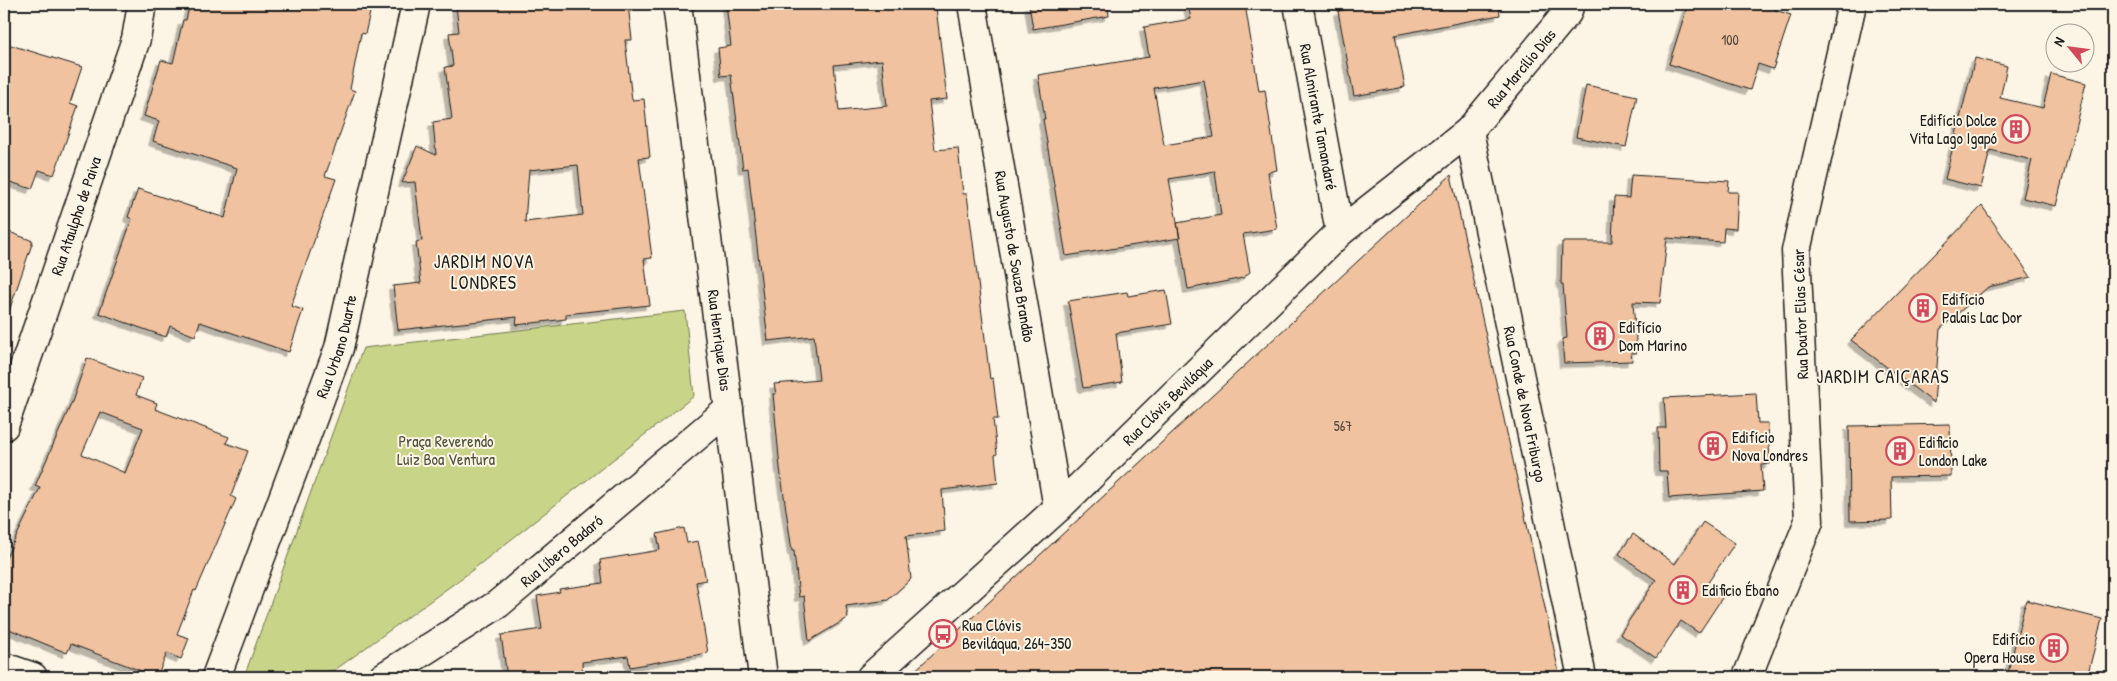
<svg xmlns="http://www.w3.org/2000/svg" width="2117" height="681" font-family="'Patrick Hand',sans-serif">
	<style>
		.green { fill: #c8d487; stroke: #727852 }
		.building { fill: #f0c29f; stroke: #1c1c1c; fill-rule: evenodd; filter: url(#shadow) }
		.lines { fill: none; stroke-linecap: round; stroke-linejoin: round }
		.minor-casing { stroke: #1c1c1c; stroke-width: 31 }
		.minor { stroke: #fcf5e5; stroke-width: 28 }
		.labels { text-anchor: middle; stroke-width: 4; stroke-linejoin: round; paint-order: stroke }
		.number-label { font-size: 14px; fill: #51463d }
		.street-label { font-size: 16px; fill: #1c1c1c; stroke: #fcf5e5 }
		.poi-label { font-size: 16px; fill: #1c1c1c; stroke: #fcf5e5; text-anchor: start }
		.park-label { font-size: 16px; fill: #50533c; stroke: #fcf5e5 }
		.neighbourhood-label { font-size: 18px; letter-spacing: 1px; fill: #1c1c1c; stroke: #fcf5e5 }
	</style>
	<defs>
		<filter id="shadow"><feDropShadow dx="-4.5" dy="4.5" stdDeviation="0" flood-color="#0004"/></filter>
	</defs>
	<rect width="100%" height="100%" fill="#fcf5e5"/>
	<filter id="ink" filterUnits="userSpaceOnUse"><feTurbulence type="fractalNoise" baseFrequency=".02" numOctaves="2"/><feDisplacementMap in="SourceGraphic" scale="10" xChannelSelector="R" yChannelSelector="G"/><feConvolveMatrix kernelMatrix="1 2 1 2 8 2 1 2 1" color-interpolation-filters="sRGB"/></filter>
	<g filter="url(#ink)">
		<path class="green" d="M685 311 694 396 466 575 335 670 287 677H244L363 348Z"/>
		<path class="building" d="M190 4H372L365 34 361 33 350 89 355 91 325 176 336 179 291 306 303 310 289 352 200 322 195 336 170 326 166 337 99 313 132 219 128 217 138 189 225 218 237 168 153 141 159 121 144 116 161 60 173 63 183 20H186Z
			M488 4H628L632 40H625L632 100 644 99 650 157 639 158 652 258 644 259 650 305 566 314V319L516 325 517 317 398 330 393 286 421 283 416 242 422 241 415 182 402 183 417 146 436 155 433 122 452 119 445 67 453 66 449 33 459 32 456 6ZM578 165 583 215 525 222 529 170Z
			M726 4H934V7H936L947 99 929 101 935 150 958 148 963 194H967L990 379 993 378 998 419H993L997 454 995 455 998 483 942 490 945 531 906 536 911 579 888 600 846 606 848 618 809 641 804 596 799 597 794 551H792L780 468 773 394H776L774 384 819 380 814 336 768 341 748 168 743 169 731 75 721 76 718 48 731 46ZM882 60 887 106 839 111 834 65Z
			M1029 4H1108L1109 16 1033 29Z
			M1188 4H1245L1259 91 1265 90 1277 170 1268 172 1277 229 1243 234 1250 272 1243 278 1188 289 1177 223 1221 215 1215 171 1169 179 1180 238 1066 256 1043 119H1045L1038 75 1149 57 1144 27 1191 19ZM1204 80 1214 137 1164 145 1154 88Z
			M1365 4H1499L1500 15 1395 35 1405 87 1354 96 1338 11 1366 6Z
			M1688 4H1777L1775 10 1791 15 1773 69 1758 64 1750 90 1669 64Z
			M4 43 82 67 70 103 78 106 54 175 39 170 32 189 4 180Z
			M1975 58 2007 66 2000 98 2043 108 2051 74 2086 83 2056 206 2023 198 2032 160 1990 150 1981 188 1945 179Z
			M1586 85 1637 96 1626 147 1576 137Z
			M1451 175 1560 677H908Z
			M1631 175 1729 181 1728 192H1738L1736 229 1724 228 1723 242 1667 238 1660 303 1633 302 1637 353H1631L1632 361 1564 363 1562 339 1567 338 1563 284H1561L1562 242H1612L1614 197 1629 198Z
			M1982 206 2031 277 1988 287 1940 329 1934 403 1851 340Z
			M4 230 33 241 8 314 4 313Z
			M1166 290 1172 324 1116 333 1122 382 1083 388 1068 301 1127 292 1128 296Z
			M87 358 142 378 136 395 157 403 155 409 229 437 226 443 248 451 231 496 236 499 196 591 194 590 177 634 189 638 181 659 167 653 157 677 71 644 67 653 4 627V562L40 488 35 486 72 402ZM100 412 143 428 125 473 82 454Z
			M1756 393 1758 423H1768L1770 464 1761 465 1763 491 1669 498 1667 471H1659L1658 428H1666L1664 398Z
			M1950 424 1951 476 1891 477 1892 520 1850 521 1849 426Z
			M1703 522 1735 543 1707 584 1724 595 1699 633 1681 621 1656 658 1620 634 1656 580 1619 554 1633 534 1675 564Z
			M684 528 687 543 698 541 706 580 696 582 708 653 630 667 628 656 582 662 583 677H507L501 635 542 629 537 596 560 592 559 589 603 583 600 560 660 550 657 534Z
			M2026 600 2102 619 2087 677H2007Z"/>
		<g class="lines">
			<defs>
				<g id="minor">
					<path id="s1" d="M677 4 763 677"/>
					<path id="s2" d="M972 4 1058 508"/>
					<path id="s3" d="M1298 4 1340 232"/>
					<path id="s4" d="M1469 131 1582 677"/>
					<path id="s5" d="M4 426 136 39 142 4"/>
					<path d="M4 667 33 677"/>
					<path id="s6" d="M216 677 339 348 416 4"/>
					<path id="s7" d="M383 677 498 604 729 409"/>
					<path id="s8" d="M871 677 1058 508 1340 232 1469 131 1567 13 1570 4"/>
					<path d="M1747 677 1809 521 1796 251 1852 4"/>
				</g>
			</defs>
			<use href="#minor" class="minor-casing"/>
			<use href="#minor" class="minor"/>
		</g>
	</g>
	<defs>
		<symbol id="building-ring" viewBox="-11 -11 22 22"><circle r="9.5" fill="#fcf5e5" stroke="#d1495b" stroke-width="1.5"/><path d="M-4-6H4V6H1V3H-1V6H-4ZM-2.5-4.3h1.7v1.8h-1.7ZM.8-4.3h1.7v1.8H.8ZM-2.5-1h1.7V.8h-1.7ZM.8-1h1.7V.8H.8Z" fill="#d1495b"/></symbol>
		<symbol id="bus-ring" viewBox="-11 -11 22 22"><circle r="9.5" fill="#fcf5e5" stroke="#d1495b" stroke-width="1.5"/><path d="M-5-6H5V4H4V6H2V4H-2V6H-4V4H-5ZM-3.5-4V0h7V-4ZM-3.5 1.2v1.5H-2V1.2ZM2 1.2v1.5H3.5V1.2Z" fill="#d1495b"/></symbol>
	</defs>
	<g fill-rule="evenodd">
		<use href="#building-ring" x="2000" y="113" width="32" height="32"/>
		<use href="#building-ring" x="1907" y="292" width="32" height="32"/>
		<use href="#building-ring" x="1584" y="320" width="32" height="32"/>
		<use href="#building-ring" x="1697" y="430" width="32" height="32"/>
		<use href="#building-ring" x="1884" y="435" width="32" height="32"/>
		<use href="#building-ring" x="1667" y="574" width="32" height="32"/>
		<use href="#bus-ring" x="927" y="618" width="32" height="32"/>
		<use href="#building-ring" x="2038" y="632" width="32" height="32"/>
	</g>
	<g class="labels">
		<g class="number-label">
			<text x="1730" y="45">100</text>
			<text x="1343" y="431">567</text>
		</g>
		<g class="street-label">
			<text dy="6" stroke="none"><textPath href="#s8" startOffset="892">Rua Marcílio Dias</textPath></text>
			<text dy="6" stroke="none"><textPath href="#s3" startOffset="115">Rua Almirante Tamandaré</textPath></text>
			<text dy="6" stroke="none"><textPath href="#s5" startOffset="222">Rua Ataulpho de Paiva</textPath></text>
			<text dy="6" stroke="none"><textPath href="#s2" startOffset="256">Rua Augusto de Souza Brandão</textPath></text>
			<text transform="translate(1800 314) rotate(-92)" y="6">Rua Doutor Elias César</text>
			<text dy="6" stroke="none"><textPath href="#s1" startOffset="339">Rua Henrique Dias</textPath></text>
			<text dy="6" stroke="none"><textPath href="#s6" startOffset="352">Rua Urbano Duarte</textPath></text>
			<text dy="6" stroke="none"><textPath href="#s8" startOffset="405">Rua Clóvis Beviláqua</textPath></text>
			<text dy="6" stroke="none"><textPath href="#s4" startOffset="279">Rua Conde de Nova Friburgo</textPath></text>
			<text dy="6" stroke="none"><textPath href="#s7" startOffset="219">Rua Líbero Badaró</textPath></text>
		</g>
		<g class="poi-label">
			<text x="1997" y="126" text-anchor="end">Edifício Dolce<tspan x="1997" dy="18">Vita Lago Igapó</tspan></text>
			<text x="1942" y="305">Edifício<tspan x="1942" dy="18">Palais Lac Dor</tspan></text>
			<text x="1619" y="333">Edifício<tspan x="1619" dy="18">Dom Marino</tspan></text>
			<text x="1732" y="443">Edifício<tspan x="1732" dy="18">Nova Londres</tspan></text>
			<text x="1919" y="448">Edificio<tspan x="1919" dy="18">London Lake</tspan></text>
			<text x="1702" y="596">Edificio Ébano</text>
			<text x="962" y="631">Rua Clóvis<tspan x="962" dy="18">Beviláqua, 264-350</tspan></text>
			<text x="2035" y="645" text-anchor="end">Edifício<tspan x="2035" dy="18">Opera House</tspan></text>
		</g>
		<g class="park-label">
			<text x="446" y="447">Praça Reverendo<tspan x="446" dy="18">Luiz Boa Ventura</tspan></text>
		</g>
		<g class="neighbourhood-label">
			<text x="484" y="268">JARDIM NOVA<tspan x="484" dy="21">LONDRES</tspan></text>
			<text x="1883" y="383">JARDIM CAIÇARAS</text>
		</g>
	</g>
	<rect width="2117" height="681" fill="none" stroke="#fcf5e5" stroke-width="20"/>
	<rect x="10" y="10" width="2097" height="661" fill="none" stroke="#1c1c1c" stroke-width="2" filter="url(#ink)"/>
	<g transform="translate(2070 48) rotate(299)"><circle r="24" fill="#fcf5e5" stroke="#a29e95"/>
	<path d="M0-4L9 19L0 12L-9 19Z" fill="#d1495b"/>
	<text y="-8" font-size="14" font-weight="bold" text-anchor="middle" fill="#1c1c1c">N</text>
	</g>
</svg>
